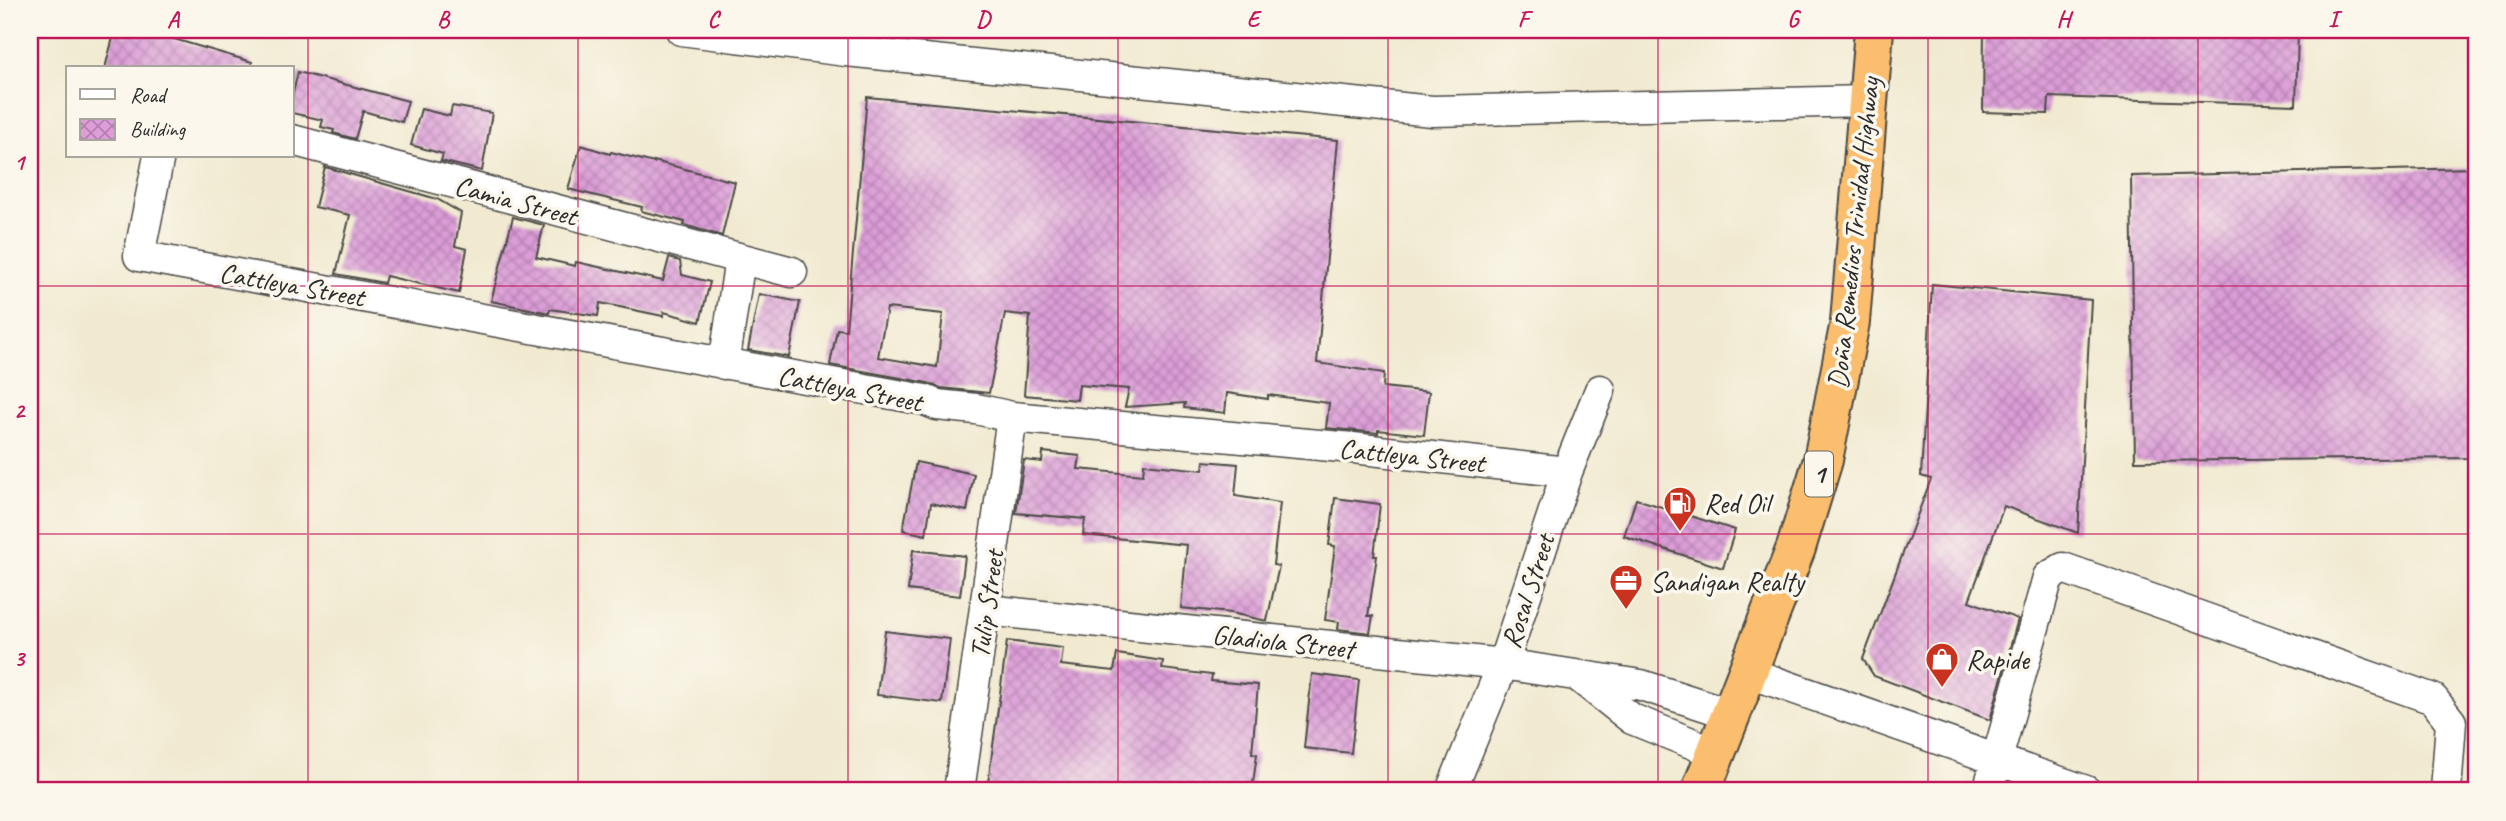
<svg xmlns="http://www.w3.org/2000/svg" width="2506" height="821" font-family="Caveat,sans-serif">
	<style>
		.building { fill: url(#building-cross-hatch); fill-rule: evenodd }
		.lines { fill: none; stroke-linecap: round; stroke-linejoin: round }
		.minor-casing { stroke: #494844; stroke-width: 33 }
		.highway-casing { stroke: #494844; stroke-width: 42 }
		.minor { stroke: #fff; stroke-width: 30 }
		.highway { stroke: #fbbe6e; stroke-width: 38 }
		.grid { fill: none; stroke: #c2185b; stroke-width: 2; stroke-opacity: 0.55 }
		.labels { text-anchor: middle; stroke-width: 7; stroke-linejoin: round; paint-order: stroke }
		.shield { fill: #fbf7ec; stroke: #696865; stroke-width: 2 }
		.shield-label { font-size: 26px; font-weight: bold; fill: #2b2b2b }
		.street-label { font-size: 28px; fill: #2b2b2b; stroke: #fbf7ec }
		.poi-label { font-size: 28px; fill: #2b2b2b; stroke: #fbf7ec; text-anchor: start }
		.neatline { fill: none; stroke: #c2185b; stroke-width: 2.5 }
		.grid-label { font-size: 23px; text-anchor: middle; font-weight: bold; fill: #c2185b }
	</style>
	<defs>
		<pattern id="building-cross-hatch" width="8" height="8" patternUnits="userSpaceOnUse" patternTransform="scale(1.75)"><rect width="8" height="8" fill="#dc9dd8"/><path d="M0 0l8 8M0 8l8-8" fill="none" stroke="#b380af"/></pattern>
	</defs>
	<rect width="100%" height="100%" fill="#fbf7ec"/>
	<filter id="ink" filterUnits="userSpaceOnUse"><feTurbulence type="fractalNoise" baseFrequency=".0143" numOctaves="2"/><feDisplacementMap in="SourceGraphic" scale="14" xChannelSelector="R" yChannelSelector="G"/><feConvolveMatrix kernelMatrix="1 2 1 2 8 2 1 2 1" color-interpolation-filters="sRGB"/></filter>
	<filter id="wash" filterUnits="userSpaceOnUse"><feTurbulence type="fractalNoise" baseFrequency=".00686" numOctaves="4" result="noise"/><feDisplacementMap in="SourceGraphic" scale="28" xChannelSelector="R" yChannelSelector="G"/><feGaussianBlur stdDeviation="1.57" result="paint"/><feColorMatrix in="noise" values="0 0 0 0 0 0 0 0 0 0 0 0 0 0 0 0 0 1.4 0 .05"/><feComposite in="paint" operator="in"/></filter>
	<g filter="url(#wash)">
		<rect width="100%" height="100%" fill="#f1ead1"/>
		<g id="blocks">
			<path class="building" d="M115 30H136L157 34 252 62 251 68H105Z
				M1984 30H2298L2296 105 2049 97 2048 114 1983 112Z
				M298 72 408 101 402 122 363 111 355 139 333 133 334 130 321 127 323 120 292 113V97Z
				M867 97 1338 140 1317 363 1384 373 1383 387 1429 392 1424 435 1378 430V433L1326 428 1329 403 1268 395V399L1227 393 1225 413 1184 408 1185 403 1125 407 1129 389 1079 385 1077 400 1024 395 1030 316 1005 313 989 393 941 388 928 383 830 365 837 329 846 330ZM887 308 943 314 937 367 878 357Z
				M452 106 492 113 482 171 441 161 443 154 411 145 421 109 450 116Z
				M581 145 610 154 611 152 654 163V161L735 182 722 236 684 225 685 222 641 211 642 207 568 189Z
				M325 167 437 199 461 213 455 246 467 249 459 293 386 276 384 283 336 274 350 215 315 207Z
				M2476 168V458L2135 461 2131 176Z
				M513 217 544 225 536 257 575 266 576 262 663 281 669 258 680 261 682 275 710 282 700 322 664 312 663 316 600 303 598 316 550 309 549 313 491 301Z
				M1932 284 2091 300 2078 533 2004 506 1969 601 2018 619 1990 720 1874 676 1863 659 1931 479 1921 476Z
				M759 294 800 302 789 357 748 350Z
				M1043 452 1080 456 1078 469 1143 475 1144 464 1203 470 1204 461 1238 464 1235 496 1280 503 1273 565 1279 566 1267 621 1231 613 1181 608 1187 545 1083 535 1085 519 1016 513 1024 460 1042 462Z
				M916 462 974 474 967 511 931 503 926 535 903 530Z
				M1335 498 1380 504 1374 556H1377L1368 616H1373L1370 633 1338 629 1339 622 1325 620 1335 546 1329 545Z
				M1636 499 1735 530 1723 568 1624 536Z
				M913 550 965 556 960 596 908 590Z
				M885 631 950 639 942 703 877 695Z
				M1007 641 1063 648 1061 665 1114 671 1117 654 1163 661 1162 669 1212 675 1211 681 1258 685 1252 753 1257 754 1252 791H987Z
				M1312 674 1359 680 1351 753 1304 748Z"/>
		</g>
	</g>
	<g filter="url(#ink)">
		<use href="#blocks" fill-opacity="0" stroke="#494844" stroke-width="2"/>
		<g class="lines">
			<defs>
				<path id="minor" d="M681 30 846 51 1432 111 1868 101
					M292 140 792 272
					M159 156 139 256 925 400 937 405 976 409 1012 417 1353 448 1567 472
					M724 364 740 259
					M986 610 1503 664 1641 685 1731 714
					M1747 672 2086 791
					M1579 677 1632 719 1716 753
					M959 791 1012 417
					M1451 791 1503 664 1567 472 1600 390
					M1988 791 2048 577 2063 568 2433 699 2451 722 2446 791"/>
				<path id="highway" d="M1701 791 1796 548 1823 460 1850 322 1874 30"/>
			</defs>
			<use href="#minor" class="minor-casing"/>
			<use href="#highway" class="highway-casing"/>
			<use href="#minor" class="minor"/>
			<use href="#highway" class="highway"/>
		</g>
	</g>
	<path class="grid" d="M308 30V791M578 30V791M848 30V791M1118 30V791M1388 30V791M1658 30V791M1928 30V791M2198 30V791M30 286H2476M30 534H2476"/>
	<defs>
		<symbol id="fuel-pin" viewBox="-11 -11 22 30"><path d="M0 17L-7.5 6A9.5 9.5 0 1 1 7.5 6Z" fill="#c8321e" stroke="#fbf7ec"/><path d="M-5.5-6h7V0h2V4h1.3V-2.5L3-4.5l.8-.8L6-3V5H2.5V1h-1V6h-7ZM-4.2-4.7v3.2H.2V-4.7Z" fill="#fff"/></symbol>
		<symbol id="office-pin" viewBox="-11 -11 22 30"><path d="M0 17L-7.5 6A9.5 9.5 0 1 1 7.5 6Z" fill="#c8321e" stroke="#fbf7ec"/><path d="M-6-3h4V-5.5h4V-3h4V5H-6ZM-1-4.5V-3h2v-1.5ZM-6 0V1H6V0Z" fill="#fff"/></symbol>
		<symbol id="shop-pin" viewBox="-11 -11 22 30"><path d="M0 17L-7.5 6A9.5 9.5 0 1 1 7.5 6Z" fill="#c8321e" stroke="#fbf7ec"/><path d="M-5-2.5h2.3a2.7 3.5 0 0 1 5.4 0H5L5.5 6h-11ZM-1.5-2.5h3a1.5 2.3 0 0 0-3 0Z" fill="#fff"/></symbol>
	</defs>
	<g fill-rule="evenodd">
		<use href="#fuel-pin" x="1661" y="484" width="38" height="52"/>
		<use href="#office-pin" x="1607" y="562" width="38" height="52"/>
		<use href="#shop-pin" x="1923" y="640" width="38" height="52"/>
	</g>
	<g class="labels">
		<rect class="shield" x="1805" y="451.5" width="28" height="45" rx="5"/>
		<g class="shield-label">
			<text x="1819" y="483">1</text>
		</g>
		<g class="street-label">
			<text transform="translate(516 200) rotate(15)" y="10">Camia Street</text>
			<text transform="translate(1853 233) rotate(-84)" y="10">Doña Remedios Trinidad Highway</text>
			<text transform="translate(292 284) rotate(10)" y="10">Cattleya Street</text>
			<text transform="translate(850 388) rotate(11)" y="10">Cattleya Street</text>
			<text transform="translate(1412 455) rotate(6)" y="10">Cattleya Street</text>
			<text transform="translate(1527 591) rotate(-72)" y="10">Rosal Street</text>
			<text transform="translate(986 604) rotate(-82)" y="10">Tulip Street</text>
			<text transform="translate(1283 641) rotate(6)" y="10">Gladiola Street</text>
		</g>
		<g class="poi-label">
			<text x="1704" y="513">Red Oil</text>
			<text x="1650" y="591">Sandigan Realty</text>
			<text x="1966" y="669">Rapide</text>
		</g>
	</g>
	<rect width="2506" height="821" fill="none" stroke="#fbf7ec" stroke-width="77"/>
	<rect x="66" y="66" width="228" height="91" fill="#fbf7ec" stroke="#a8a59f" stroke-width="2"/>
	<rect x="80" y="89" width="35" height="10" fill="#ffffff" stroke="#a8a59f" stroke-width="2"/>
	<text x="130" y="102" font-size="21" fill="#2b2b2b">Road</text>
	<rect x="80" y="119" width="35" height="21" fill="url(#building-cross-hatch)" stroke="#a8a59f" stroke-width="2"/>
	<text x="130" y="136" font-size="21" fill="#2b2b2b">Building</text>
	<rect x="38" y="38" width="2430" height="744" class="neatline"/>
	<g class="grid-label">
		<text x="173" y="27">A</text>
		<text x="443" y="27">B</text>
		<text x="713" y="27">C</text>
		<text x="983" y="27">D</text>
		<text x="1253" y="27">E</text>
		<text x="1523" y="27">F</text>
		<text x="1793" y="27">G</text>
		<text x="2063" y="27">H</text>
		<text x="2333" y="27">I</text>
		<text x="19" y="170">1</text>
		<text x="19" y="418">2</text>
		<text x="19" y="666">3</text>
	</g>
</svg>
